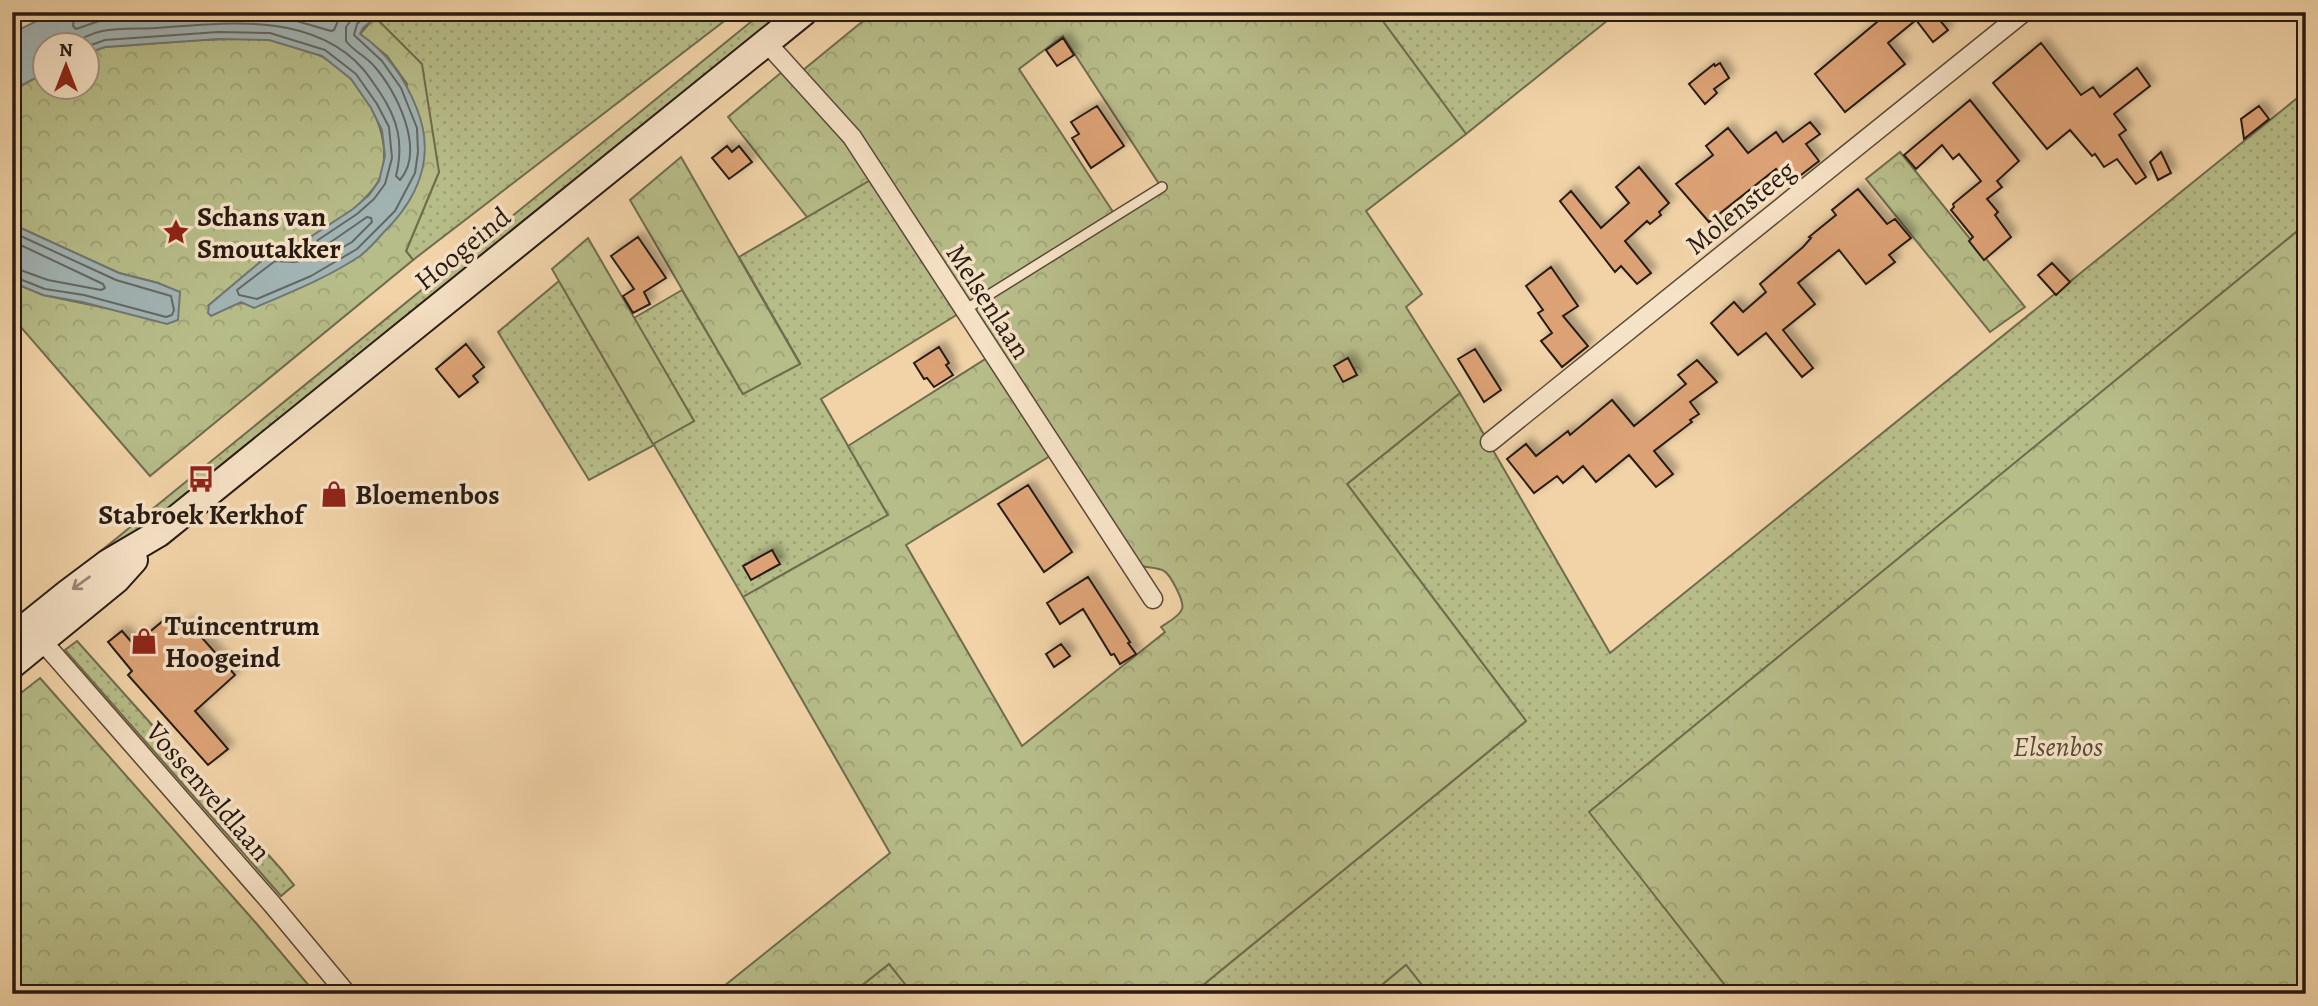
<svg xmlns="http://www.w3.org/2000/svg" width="2318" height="1006" font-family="Alegreya,serif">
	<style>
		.grass { fill: url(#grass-dots); stroke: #706c4e; stroke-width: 2 }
		.forest { fill: url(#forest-crowns); stroke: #706c4e; stroke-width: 2; fill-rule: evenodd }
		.water { fill: #a1b4b4; stroke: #717774; stroke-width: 2 }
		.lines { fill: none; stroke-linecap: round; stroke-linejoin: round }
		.shore { stroke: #646864; stroke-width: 2 }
		.building { fill: #dca275; stroke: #281b14; stroke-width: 2; filter: url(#shadow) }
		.service-casing { stroke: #5a4939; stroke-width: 12 }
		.minor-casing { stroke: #5a4939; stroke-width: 21 }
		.secondary-casing { stroke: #281b14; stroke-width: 30 }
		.service { stroke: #f6e2c6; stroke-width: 9 }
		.minor { stroke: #f6e2c6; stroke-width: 18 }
		.secondary { stroke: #f6e2c6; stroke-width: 26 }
		.oneway { stroke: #998876 }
		.labels { text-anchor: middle; stroke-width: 7; stroke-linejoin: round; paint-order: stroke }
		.street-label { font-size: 28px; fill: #281b14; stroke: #f6e2c6 }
		.poi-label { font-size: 28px; font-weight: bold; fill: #281b14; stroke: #f6e2c6; text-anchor: start }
		.park-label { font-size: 28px; font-style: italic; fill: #534c37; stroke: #f6e2c6 }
	</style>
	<defs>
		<pattern id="grass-dots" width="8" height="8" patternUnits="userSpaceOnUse" patternTransform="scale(1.75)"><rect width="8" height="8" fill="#b7bd89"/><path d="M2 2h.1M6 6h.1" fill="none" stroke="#9da275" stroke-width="1.8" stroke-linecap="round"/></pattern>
		<pattern id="forest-crowns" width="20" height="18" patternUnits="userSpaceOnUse" patternTransform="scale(1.75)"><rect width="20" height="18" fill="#b7bd89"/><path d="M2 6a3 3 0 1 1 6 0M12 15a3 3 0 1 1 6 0" fill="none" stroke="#9da275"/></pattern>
		<filter id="shadow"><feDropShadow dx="6" dy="-6" stdDeviation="3.5" flood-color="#0004"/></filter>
	</defs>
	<rect width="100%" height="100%" fill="#f1d3a7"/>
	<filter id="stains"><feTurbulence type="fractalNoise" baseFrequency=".00286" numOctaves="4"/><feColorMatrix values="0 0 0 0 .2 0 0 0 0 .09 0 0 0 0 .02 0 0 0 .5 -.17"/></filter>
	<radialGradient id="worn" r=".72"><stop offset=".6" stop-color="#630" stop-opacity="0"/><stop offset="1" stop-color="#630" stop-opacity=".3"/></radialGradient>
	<path class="grass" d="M382 12H736L413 260 406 251 439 172 375 17Z
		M763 12H783L114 554 64 581Z
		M1376 12H1618L1466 134Z
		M2306 91V224L1590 812 1732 994H1429L1406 965 1371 994H1192L1526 721 1347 484 1460 393 1610 653Z
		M872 179 958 314 821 399 888 515 743 597 654 445 589 480 498 332 559 281 653 444 694 421 634 318 682 290 743 394 800 363 739 257Z
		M77 641 281 869 294 885 281 896 65 650Z
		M889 964 913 994H851Z"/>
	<path class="forest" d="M874 12H1376L1466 134 1366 211 1422 294 1406 307 1460 393 1347 484 1526 721 1192 994H913L889 964 851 994H714L890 853 743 597 888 515 848 446 987 358 1050 456 906 545 1022 746 1165 632 1161 627C1168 622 1179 617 1182 609 1185 602 1170 574 1164 571 1158 567 1148 568 1142 566L802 71ZM1063 36 1161 187 1115 215 1019 69Z
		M375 17 422 64 439 172 406 251 413 260 150 476 12 317V282L43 295 120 311 158 283 119 273 12 224V97L20 86 45 73 46 88H88V53L105 47C149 44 194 39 238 39 248 39 260 38 270 40 286 43 306 49 321 56 361 75 398 137 379 180 370 199 320 238 303 255L274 253 259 263 209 305 248 303 362 254 407 84 387 56 360 34Z
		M783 71 839 130 872 179 807 217 728 117Z
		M1900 152 2025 307 1990 332 1866 179Z
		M681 157 800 364 743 394 630 200Z
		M2306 224V994H1732L1589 812Z
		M588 238 694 421 653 444 552 269Z
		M40 678 256 923 316 994H12V700Z
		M1406 965 1429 994H1371Z"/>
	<path class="water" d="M55 12H382L363 28 360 34C388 53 405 78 417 109 436 157 418 199 383 233 376 241 368 250 360 256 327 278 291 292 254 308L241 302 211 316 208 313 209 305 259 263 274 253 303 255 312 236 353 209 369 195 379 181 385 156 382 130 371 108 351 79 322 56 269 40 218 39 105 47 88 53V46H46L45 73 20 86 12 97V33Z
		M12 224 119 273 158 283 180 292 178 320 167 324 82 302 43 295 12 282Z"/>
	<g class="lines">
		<path class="shore" d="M75 12 73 26 76 29 102 20 217 13H269L331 31 334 30 342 12
			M74 46C92 24 131 30 156 28 224 23 312 11 363 69 369 76 374 84 379 91 398 119 404 143 396 176L400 180C426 150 396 90 374 66 366 56 353 51 346 41V27L357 12
			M88 46 105 40 218 32 270 33 325 50 356 74 377 104 389 127 392 158 385 184 374 199 357 214 318 240 307 260 294 262 275 261 237 290 239 295 257 299 311 276 357 249 395 211 415 173 418 152 417 128 401 88 382 61 354 35 357 24 370 12
			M367 217 371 218 372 222 352 242 326 257 322 256 325 246Z
			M12 232 116 280 171 296 174 310 172 315 166 317 84 295 45 289 12 276
			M12 241 103 284 105 288 101 290 48 280 12 267"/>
	</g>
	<path class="building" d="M1889 12H1933L1948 30 1933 42 1916 20 1888 43 1905 64 1845 112 1815 74Z
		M1063 38 1074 55 1057 66 1046 50Z
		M2041 43 2081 95 2093 87 2100 97 2137 68 2150 86 2114 114 2126 130 2119 135 2146 177 2136 184 2117 159 2104 167 2095 154 2092 156 2070 130 2047 149 1993 83Z
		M1720 63 1729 78 1714 89 1717 93 1705 104 1689 84 1714 64 1715 66Z
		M1970 100 2019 161 1997 181 2002 187 1987 199 1998 212 1995 215 2011 237 1984 260 1969 241 1973 237 1951 210 1954 207 1953 204 1981 181 1959 154 1953 159 1942 145 1916 169 1904 155Z
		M1097 106 1124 146 1091 168 1072 138 1079 134 1071 122Z
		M2259 106 2269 119 2244 139 2241 119Z
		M1810 122 1820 134 1806 144 1819 161 1788 185 1776 169 1709 222 1676 184 1713 155 1706 146 1728 128 1748 153 1776 132 1783 142Z
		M727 146 732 152 739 146 752 162 729 179 712 158Z
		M2161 152 2171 173 2158 180 2150 162Z
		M1639 167 1669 203 1659 212 1661 215 1650 224 1647 221 1625 241 1651 273 1637 284 1621 266 1615 272 1560 201 1571 191 1601 228 1629 203 1616 187Z
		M1858 189 1887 224 1895 219 1911 238 1889 255 1895 262 1866 284 1839 250 1798 283 1815 304 1783 330 1813 368 1802 377 1766 333 1738 355 1711 323 1734 302 1743 312 1766 292 1760 284 1803 247 1811 238 1809 237 1836 215 1832 210Z
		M638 237 666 278 644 292 650 304 633 313 623 296 634 289 611 256Z
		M2052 263 2070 282 2056 295 2038 275Z
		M1551 267 1578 306 1563 316 1588 346 1562 367 1541 341 1552 333 1538 313 1543 310 1526 286Z
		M466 344 484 367 473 376 478 382 459 397 436 369Z
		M939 347 949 363 946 365 953 375 934 387 927 378 924 379 914 363Z
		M1475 349 1501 390 1484 402 1458 359Z
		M1348 358 1357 375 1343 382 1334 366Z
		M1697 360 1717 382 1690 402 1699 414 1690 420 1692 422 1654 451 1673 474 1656 487 1629 455 1596 482 1583 466 1563 483 1557 476 1534 493 1507 459 1526 444 1536 456 1568 431 1570 435 1612 400 1634 426 1686 384 1678 375Z
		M1028 485 1072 552 1044 572 998 504Z
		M772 550 780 564 751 580 743 566Z
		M1088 577 1130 642 1128 643 1136 654 1120 664 1114 654 1111 655 1083 609 1060 624 1047 603Z
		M164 620 176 633 188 622 235 675 195 711 228 749 208 765 128 675 132 671 108 642 122 631 134 645Z
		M1061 644 1070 656 1054 667 1046 654Z"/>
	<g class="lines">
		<defs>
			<path id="service" d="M963 311 1162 187"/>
			<path id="minor" d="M767 43 852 137 1153 599
				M1490 442 2024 12
				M36 634 272 904 347 994"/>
			<path id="secondary" d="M12 638 68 593 108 563 159 533 804 12
				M12 665 116 580 134 560"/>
		</defs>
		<use href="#service" class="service-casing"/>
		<use href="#minor" class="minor-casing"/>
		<use href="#secondary" class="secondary-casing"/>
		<use href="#service" class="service"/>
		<use href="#minor" class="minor"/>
		<use href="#secondary" class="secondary"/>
	</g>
	<defs><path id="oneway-shaft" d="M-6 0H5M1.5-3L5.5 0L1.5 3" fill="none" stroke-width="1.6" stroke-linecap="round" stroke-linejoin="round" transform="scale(1.75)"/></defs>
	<use class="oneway" href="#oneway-shaft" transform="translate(81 583) rotate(144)"/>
	<defs>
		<symbol id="sight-bare" viewBox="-9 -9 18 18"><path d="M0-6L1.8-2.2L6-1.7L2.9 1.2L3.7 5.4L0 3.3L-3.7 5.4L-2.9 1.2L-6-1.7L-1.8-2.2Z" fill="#8f2418" stroke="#f6e2c6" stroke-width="2.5" paint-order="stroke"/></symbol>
		<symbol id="bus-bare" viewBox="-9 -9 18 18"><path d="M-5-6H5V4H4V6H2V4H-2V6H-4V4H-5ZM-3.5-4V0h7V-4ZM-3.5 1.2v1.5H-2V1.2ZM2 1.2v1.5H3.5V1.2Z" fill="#8f2418" stroke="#f6e2c6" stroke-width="2.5" paint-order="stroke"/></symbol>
		<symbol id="shop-bare" viewBox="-9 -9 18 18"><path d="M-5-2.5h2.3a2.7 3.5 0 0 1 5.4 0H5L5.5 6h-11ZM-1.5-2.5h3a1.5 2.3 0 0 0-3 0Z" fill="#8f2418" stroke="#f6e2c6" stroke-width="2.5" paint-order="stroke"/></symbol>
	</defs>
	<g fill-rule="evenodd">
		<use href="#sight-bare" x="157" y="213" width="38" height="38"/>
		<use href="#bus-bare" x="182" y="460" width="38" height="38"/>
		<use href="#shop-bare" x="315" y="475" width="38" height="38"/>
		<use href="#shop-bare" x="125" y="622" width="38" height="38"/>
	</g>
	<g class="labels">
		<g class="street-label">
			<text transform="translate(1740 207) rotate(-39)" y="10">Molensteeg</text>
			<text transform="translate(462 248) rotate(-39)" y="10">Hoogeind</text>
			<text transform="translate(989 301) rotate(57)" y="10">Melsenlaan</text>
			<text transform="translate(209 791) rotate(49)" y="10">Vossenveldlaan</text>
		</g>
		<g class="poi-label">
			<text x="197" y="226">Schans van<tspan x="197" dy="32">Smoutakker</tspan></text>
			<text x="355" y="504">Bloemenbos</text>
			<text x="201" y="524" text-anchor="middle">Stabroek Kerkhof</text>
			<text x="165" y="635">Tuincentrum<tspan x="165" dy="32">Hoogeind</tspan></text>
		</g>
		<g class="park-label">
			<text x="2058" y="756">Elsenbos</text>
		</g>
	</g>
	<rect width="2318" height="1006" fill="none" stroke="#f1d3a7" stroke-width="42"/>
	<rect x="14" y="14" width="2290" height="978" fill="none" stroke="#281b14" stroke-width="3.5"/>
	<rect x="21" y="21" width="2276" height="964" fill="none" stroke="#281b14" stroke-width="2"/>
	<g transform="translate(66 66)"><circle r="33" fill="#f6e2c6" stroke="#a4927f" stroke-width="2"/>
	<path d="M0-5L12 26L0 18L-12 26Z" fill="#8f2418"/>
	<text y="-10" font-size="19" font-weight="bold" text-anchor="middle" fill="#281b14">N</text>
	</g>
	<rect width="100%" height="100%" filter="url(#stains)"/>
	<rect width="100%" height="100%" fill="url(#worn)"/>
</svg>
